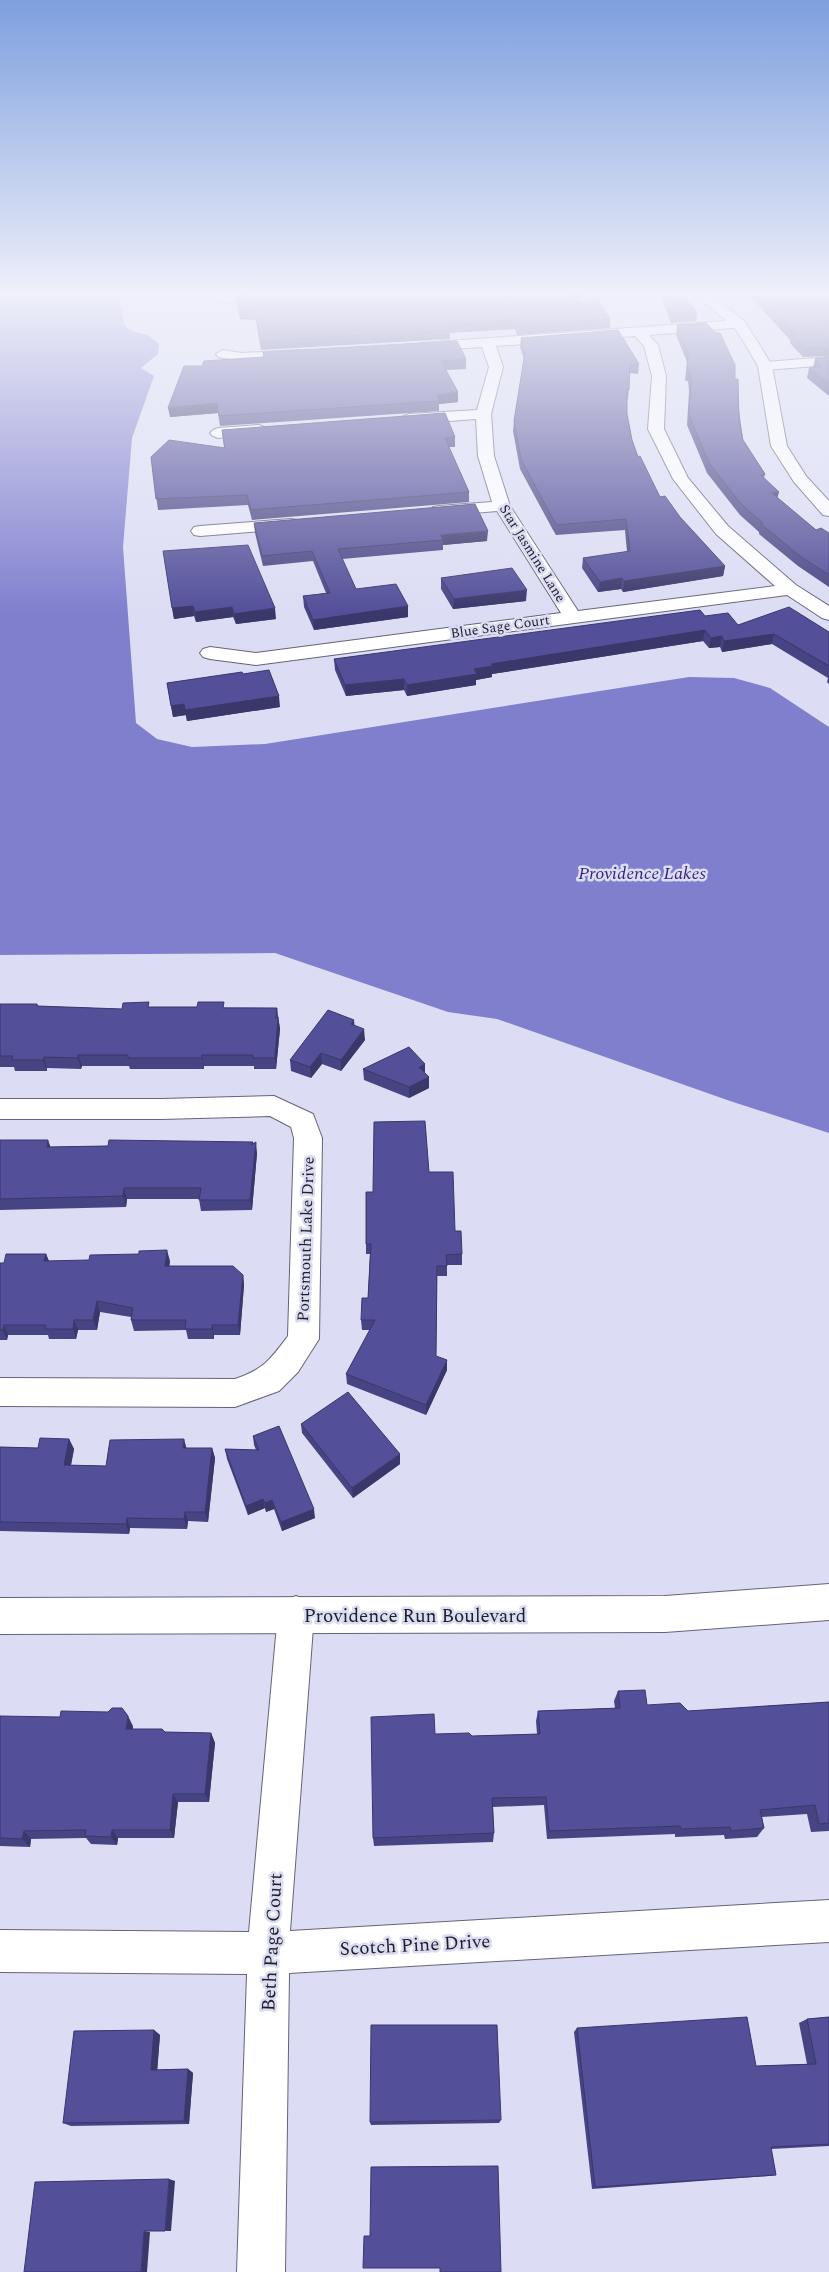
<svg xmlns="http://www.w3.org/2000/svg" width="829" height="2272" font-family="Spectral,serif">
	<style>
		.water { fill: #807fce }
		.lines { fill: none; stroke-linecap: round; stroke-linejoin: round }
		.street-casing { stroke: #636478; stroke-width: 2 }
		.secondary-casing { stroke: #636478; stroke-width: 2 }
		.street { fill: #fff; fill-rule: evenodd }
		.secondary { fill: #fff; fill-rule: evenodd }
		.wall { fill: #474484 }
		.shaded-wall { fill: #3a376b }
		.building { fill: #534f99; stroke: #3a376b }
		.labels { text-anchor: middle; stroke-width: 5; stroke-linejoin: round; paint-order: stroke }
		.far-street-label { font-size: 14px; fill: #1e1e26; stroke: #dcddf4 }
		.street-label { font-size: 16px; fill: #1e1e26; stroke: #dcddf4 }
		.water-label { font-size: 18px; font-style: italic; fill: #311f7c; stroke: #dcddf4 }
		.near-street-label { font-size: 19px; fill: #1e1e26; stroke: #dcddf4 }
	</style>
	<rect width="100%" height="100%" fill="#dcddf4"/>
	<path class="water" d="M0 295H118L125 326 132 331 148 335 159 344 158 354 141 368 154 376 132 438 123 547 136 723 157 739 192 747 265 744 689 677 734 678 770 688 829 727V1133L730 1101 497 1019 448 1012 275 953 0 955Z"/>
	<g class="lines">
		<defs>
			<path id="street" d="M212 295H293L287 299C268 301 226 310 212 295Z
				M739 320 744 321 746 324 744 327 649 335 658 345 666 376 664 429 688 478 728 526 796 585 829 606V620L822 618 787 595 256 665 210 659 203 657 200 653 203 649 210 647 256 653 561 613 497 511 439 516 433 515 431 511 433 507 439 506 492 502 478 456 476 419 409 424 404 422 401 419 404 416 409 414 477 410 489 367 482 347 421 351 414 347 421 343ZM635 336 644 346 652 376 648 429 673 479 716 534 775 586 578 611 510 506 494 456 491 414 503 367 496 346Z
				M223 350 242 353 301 350 308 354 301 358 242 361 218 357 216 354Z
				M829 357V365L765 370 758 366 765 362Z
				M259 425 264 427 267 430 264 433 218 438 213 436 210 433 213 430 218 428Z
				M291 519 297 520 299 524 297 528 200 536 194 535 191 531 194 527 200 526Z
				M274 1096 313 1114 322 1138 319 1339 298 1372 279 1391 235 1407 0 1406V1378L235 1379C264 1369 270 1360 288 1336L294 1138 291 1127 270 1116 161 1119H0V1099H161Z
				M296 1596 309 1601 314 1614 290 1931 829 1900V1942L289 1973 285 2272H237L247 1974 0 1972V1930L249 1932 278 1614 283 1601Z"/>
			<path id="secondary" d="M695 295H710L744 321 759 344 772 366 787 446 806 476 829 501V516L823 515 794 482 771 446 758 366 745 344 734 327Z
				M829 1584V1620L665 1632 0 1634V1598L665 1596Z"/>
		</defs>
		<use href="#street" class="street-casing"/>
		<use href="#secondary" class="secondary-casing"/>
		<use href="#street" class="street"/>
		<use href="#secondary" class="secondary"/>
	</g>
	<path class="wall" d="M247 295H586L576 301 610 319V328L517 335 515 329 450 333V339L261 350 256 320 240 319 237 305 236 296Z
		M660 295H682L697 312 696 321 671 323Z
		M752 295H823L826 300 829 299V356L803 357 790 343V340L751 297Z
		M677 325 735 379 743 440 765 474 764 478 777 498 816 530 829 533V587L798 566 759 534V532L740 515 707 473 687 425 689 391 688 381H685L687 362 676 335Z
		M521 338 639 364 638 374 630 373 628 399H627V414L632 440 638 457 660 497 680 517 725 566 723 576 623 592 621 589 598 592 582 568 583 558 627 552 625 530 556 535 553 530 520 469 513 431 514 421 524 359 520 347Z
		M263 352 466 359V369L446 370 458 402 439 404V411L220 426 218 413 170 417 202 366 263 357Z
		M829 357V396L807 378 809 368 813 367 815 359Z
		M222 430 455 437V447H449L469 492V502L252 520 248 505 158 510 151 457 224 448Z
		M254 523 487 541 443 545V550L342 559 356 589 408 606V617L314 630 304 607 303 596 326 593 313 561 263 566 255 533Z
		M163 551 276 619 236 624 233 617 196 622 194 616 174 619Z
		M441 578 526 601 453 609 441 589Z
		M705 616 738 625 829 632V684L827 682 828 678 772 644 722 652 720 647 709 648 703 641 492 674V677L476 680V685L407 696 404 690 346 696 335 670 334 659Z
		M243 674 280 707 187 721 186 715 173 717 167 683Z
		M0 1004H37L38 1006 122 1009 150 1007 277 1008 280 1029 276 1069H254V1066H204V1069H130L129 1066H82L81 1069 47 1068V1071H15L14 1067H0Z
		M355 1026 365 1040 341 1071 322 1064 311 1078 291 1071 290 1060Z
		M363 1069 425 1073 429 1077V1088L409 1098 364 1080Z
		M0 1140 50 1147 253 1143 257 1153 252 1210 201 1211 199 1199H127L126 1207 0 1210Z
		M429 1172 455 1231 462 1254V1265H447V1276H437L436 1356 447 1370 426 1415 347 1384 346 1374 370 1330H362L361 1320 368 1298 370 1254H366V1244L373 1192Z
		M46 1254 49 1261H170L169 1266 243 1275 244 1285 240 1335H214V1339H188L186 1330 134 1331 131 1320V1317L100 1312 97 1330H78L76 1339H49L48 1335H8L7 1340H0V1263H4Z
		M301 1424 400 1464 353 1498 302 1433Z
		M253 1436 315 1518 282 1531 274 1509 266 1512 265 1508 248 1515 227 1459 225 1449 256 1450 254 1445Z
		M69 1439 74 1449 71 1465 106 1466 187 1448H212L215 1458 208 1522 188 1521 187 1529 130 1528 129 1534 0 1531V1447L38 1448Z
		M618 1691 647 1705 688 1711 829 1702V1831L811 1832 807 1814 762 1817 764 1828 757 1837 725 1839 724 1835 675 1837V1834L547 1839 544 1805 493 1807 494 1833 493 1842 374 1846 373 1838 472 1736 537 1734 536 1721 538 1711 615 1708 614 1701Z
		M0 1716 133 1726V1729L165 1732 211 1733 215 1743 209 1802H178L174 1838H118L117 1845 91 1844 86 1838 31 1839 30 1847 0 1846Z
		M829 2017V2146L771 2149 776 2175 769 2176 592 2189 574 2032 577 2028 756 2066 807 2064 799 2023 807 2019Z
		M154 2030 160 2035 157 2070 188 2069 193 2073 189 2124 71 2126 63 2123Z
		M501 2120 499 2123 371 2125 370 2122Z"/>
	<path class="shaded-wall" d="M571 295H586L557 312 558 303Z
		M458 392V402L439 404V401L437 395Z
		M217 403 218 413 170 417 168 408Z
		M779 492 776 503 772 493Z
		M488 531 487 541 443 545V540L441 535Z
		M725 566 723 576 623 592 624 581Z
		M622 578 621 589 598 592 600 582Z
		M527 590 526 601 453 609 454 599Z
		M193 606 194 616 174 619 172 608Z
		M408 606V617L314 630 313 620Z
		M232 607 233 617 196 622 195 612Z
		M275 608 276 619 236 624 234 614Z
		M705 630 703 641 492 674V677L476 680V685L407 696V685L474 669 491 664Z
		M774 634 772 644 722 652 724 641Z
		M722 636 720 647 709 648 711 638Z
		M404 679V690L346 696 345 685Z
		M279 696 280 707 187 721 185 710Z
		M184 704 186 715 173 717 171 706Z
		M278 1017 280 1029 276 1069 275 1058Z
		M354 1020 355 1031 351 1024Z
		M364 1029 365 1040 341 1071V1060Z
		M321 1053 322 1064 311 1078 310 1067Z
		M78 1055 82 1066 81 1069 78 1058Z
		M202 1055 204 1066V1069L202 1058Z
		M44 1057 47 1068V1071L43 1060Z
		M425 1064V1075L419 1067Z
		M429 1077V1088L409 1098V1087Z
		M48 1140 52 1151 47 1147Z
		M256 1142 257 1153 252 1210 250 1200Z
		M124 1188 127 1199 126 1207 123 1196Z
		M167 1250 170 1261 168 1276 165 1266Z
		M46 1254 50 1264 44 1261Z
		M243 1275 244 1285 240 1335 238 1325Z
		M97 1301 100 1312 97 1330 93 1320Z
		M74 1320 78 1330 76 1339 73 1329Z
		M4 1325 8 1335 7 1340 3 1330Z
		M212 1325 214 1335V1339L212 1329Z
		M447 1360V1370L426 1415V1405Z
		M69 1439 74 1449 69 1475 64 1465Z
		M184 1439 187 1450 183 1448Z
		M212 1448 215 1458 208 1522 205 1512Z
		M400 1454V1464L353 1498 352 1488Z
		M263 1499 265 1508 248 1515 246 1506Z
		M272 1500 274 1509 266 1512 265 1503Z
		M314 1509 315 1518 282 1531 281 1522Z
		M185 1512 188 1521 187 1529 184 1519Z
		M127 1518 130 1528 129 1534 126 1524Z
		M128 1716 133 1726 131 1739 126 1729Z
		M211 1733 215 1743 209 1802 205 1794Z
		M173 1794 178 1802 174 1838 170 1830Z
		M112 1830 118 1838 117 1845 111 1837Z
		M24 1831 31 1839 30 1847 22 1839Z
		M154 2030 160 2035 157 2074 151 2070Z
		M188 2069 193 2073 189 2124 184 2121Z
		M169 2179 175 2181 171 2231H165Z
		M144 2231 150 2232 147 2272H141Z"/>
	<path class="building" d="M247 295H571L558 303 598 300 610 319 518 326 516 320 447 324 451 330 260 341 255 311 239 310 236 296Z
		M665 295H682L697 312 672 314Z
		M759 295H823L826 300 829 299V322H822L829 329V341H828L829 342V347L804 348 791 334H795Z
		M706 323 716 333H720L735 365V379H738L739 420 743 440 765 474 761 475 779 492 772 493 816 530 821 528 829 533V575L800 556 761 524 763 523 742 505 709 463 689 415 691 381 690 371H687L688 353 677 325Z
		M618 330 639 364H630L629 390 627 389V414L632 440 638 457 640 456 660 497 665 496 680 517 725 566 624 581 622 578 600 582 583 558 630 551 626 519 557 525 553 519 521 459 514 421 525 352 521 338Z
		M457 341 466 359 441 361 458 392 437 395 439 401 219 416 217 403 168 408 184 366H202L204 361 264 357 263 352Z
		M829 357V385L809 368 821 366 815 359Z
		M445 413 455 437 445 438 469 492 251 510 247 495 156 499 151 457 169 440 225 448 222 430Z
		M475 504 488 531 441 535 443 540 338 549 356 589 396 584 408 606 313 620 303 596 330 593 312 551 262 556 254 523Z
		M248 545 275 608 234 614 232 607 195 612 193 606 172 608 163 551Z
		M512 568 527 590 454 599 441 578Z
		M789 607 829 632V666L774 634 724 641 722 636 711 638 705 630 491 664 493 666 474 669 477 674 407 685 404 679 345 685 334 659 700 610 705 616 728 613 738 625Z
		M269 670 279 696 185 710 184 704 171 706 167 683 242 672 243 674Z
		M149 1002 148 1007H197L198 1002H224L223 1008H277L276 1018 278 1017 275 1058H253V1055H202V1058H128V1055H78V1058L44 1057 43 1060H12L13 1056H0V1004H37V1006L122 1009 123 1003Z
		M328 1010 354 1020 351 1024 364 1029 341 1060 321 1053 310 1067 290 1060Z
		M409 1047 425 1064 419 1067 429 1077 409 1087 363 1069Z
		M425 1121 429 1172H453L455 1231H461L462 1254 446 1255 447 1266H437L436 1356 447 1360 426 1405 346 1374 375 1320H361L362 1298H368L371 1244H366V1192H373L374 1122Z
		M0 1140H48L47 1147 108 1146 109 1140 253 1142 251 1145 256 1142 250 1200H199L201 1188H124L123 1196 0 1199Z
		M167 1250 165 1266H233L243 1275 238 1325H212V1329H185L186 1320H131L133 1308 97 1301 93 1320H74L73 1329H45L46 1325H4L3 1330H0V1263H4L6 1254H46L44 1261 89 1260 90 1255 139 1254V1251Z
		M348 1392 400 1454 352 1488 301 1424Z
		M279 1426 314 1509 281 1522 272 1500 265 1503 263 1499 246 1506 225 1449 259 1450 253 1436Z
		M40 1438 69 1439 64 1465 106 1466 110 1440 184 1439 183 1448H212L205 1512H185L184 1519 127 1518 126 1524 0 1522V1447L38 1448Z
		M645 1690 647 1705 680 1703 688 1711 829 1702V1823L819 1824 815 1805 760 1810 764 1828 731 1831 730 1827 681 1829 680 1826 549 1831 546 1797 492 1798 494 1833 373 1838 371 1717 434 1714 435 1734 469 1733 472 1736 540 1734 538 1711 620 1708 618 1691Z
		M112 1708H122L128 1716 126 1729H162L165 1732 211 1733 205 1794H173L170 1830H112L111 1837 85 1836 86 1830 24 1831 22 1839 0 1838V1716L60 1717 61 1711 108 1712Z
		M747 2017 756 2066 816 2064 807 2019 829 2017V2144L771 2147 776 2175 595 2187 577 2028Z
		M371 2025H497L501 2120 370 2122Z
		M154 2030 151 2070 188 2069 184 2121 63 2123 74 2031Z
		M498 2166 501 2272H440V2268H363L364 2236H370L371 2167Z
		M169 2179 165 2231H144L141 2272H24L35 2182Z"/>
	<linearGradient id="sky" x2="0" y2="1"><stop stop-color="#7e9fde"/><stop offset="0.48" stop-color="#eff0fa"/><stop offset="1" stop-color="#eff0fa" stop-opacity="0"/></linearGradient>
	<rect width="829" height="613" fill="url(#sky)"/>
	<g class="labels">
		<g class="far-street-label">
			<text transform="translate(533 553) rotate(58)" y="5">Star Jasmine Lane</text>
			<text transform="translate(500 626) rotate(-8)" y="5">Blue Sage Court</text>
		</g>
		<g class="street-label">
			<text transform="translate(305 1239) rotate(-88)" y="6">Portsmouth Lake Drive</text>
		</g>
		<g class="water-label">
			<text x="642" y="879">Providence Lakes</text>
		</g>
		<g class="near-street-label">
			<text x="415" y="1622">Providence Run Boulevard</text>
			<text transform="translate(271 1942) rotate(-87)" y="7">Beth Page Court</text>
			<text transform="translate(415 1944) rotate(-3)" y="7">Scotch Pine Drive</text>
		</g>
	</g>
</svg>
